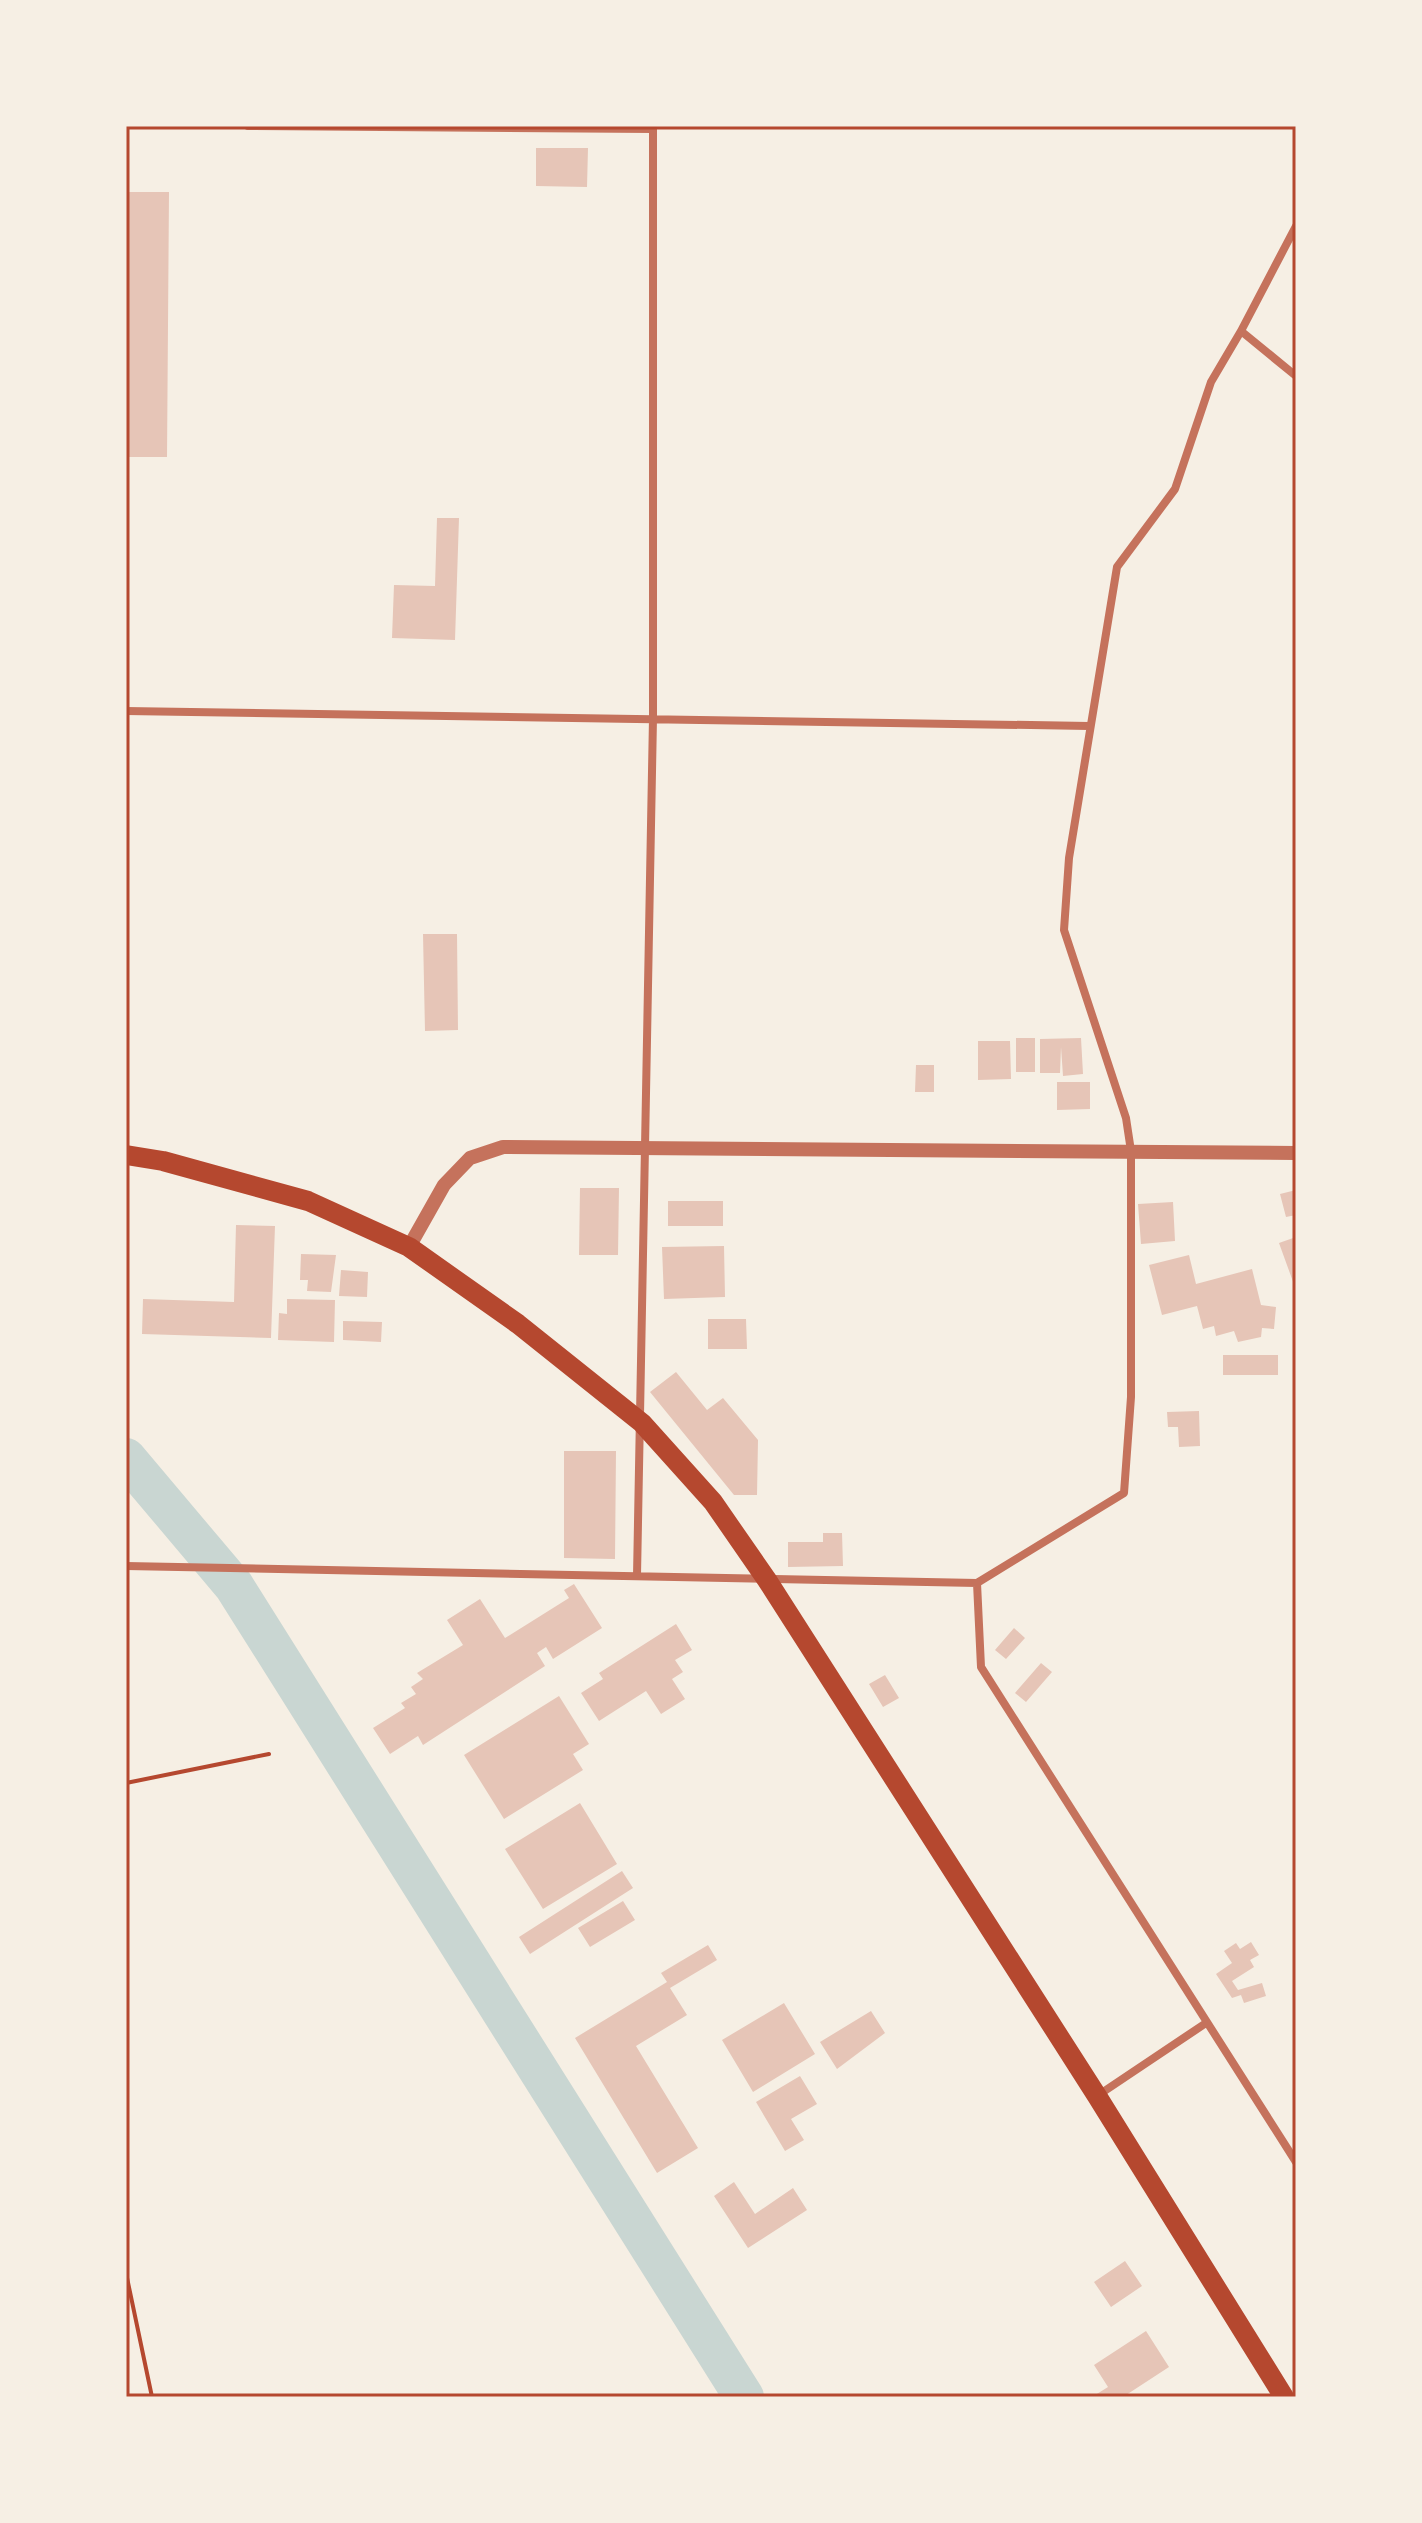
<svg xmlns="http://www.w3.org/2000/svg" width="1422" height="2523" font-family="Raleway,sans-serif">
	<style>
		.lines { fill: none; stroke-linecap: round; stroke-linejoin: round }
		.river { stroke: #c9d6d2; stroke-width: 40 }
		.building { fill: #e6c5b7 }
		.path { stroke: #b5482f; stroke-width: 4 }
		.minor { stroke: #c5725c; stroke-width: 8 }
		.tertiary { stroke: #c5725c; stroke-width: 14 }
		.primary { stroke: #b5482f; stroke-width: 20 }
		.neatline { fill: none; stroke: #b5482f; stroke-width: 3 }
	</style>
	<rect width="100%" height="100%" fill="#f6efe4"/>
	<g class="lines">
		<path class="river" d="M126 1458 234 1586 744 2397"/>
	</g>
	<path class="building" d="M536 148H588L587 187 536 186Z
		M126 192H169L167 457H126Z
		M437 518H459L455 640 392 638 394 585 435 586Z
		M423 934H457L458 1030 425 1031Z
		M1016 1038H1035V1072H1016Z
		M1081 1038 1083 1074 1063 1076 1061 1047 1060 1073H1040V1039Z
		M978 1041H1010L1011 1079 978 1080Z
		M916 1065H934V1092H915Z
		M1057 1082H1090V1109L1057 1110Z
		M580 1188H619L618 1255H579Z
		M1296 1190V1215L1286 1217 1280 1194Z
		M668 1201H723V1226H668Z
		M1173 1202 1175 1241 1141 1244 1138 1204Z
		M236 1225 275 1226 271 1338 142 1334 143 1299 234 1302Z
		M1296 1237V1290L1279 1243Z
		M724 1246 725 1297 664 1299 662 1247Z
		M301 1254 336 1255 331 1292 307 1291 308 1280H300Z
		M1189 1255 1196 1284 1252 1269 1261 1305 1276 1307 1274 1329 1262 1328 1261 1337 1238 1342 1234 1331 1216 1336 1214 1326 1203 1329 1197 1306 1162 1315 1149 1265Z
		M341 1270 368 1272 367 1297 339 1296Z
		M287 1299 335 1300 334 1342 278 1340 279 1313 287 1314Z
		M708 1319H746L747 1349H708Z
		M343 1321 382 1322 381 1342 343 1340Z
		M1223 1355H1278V1375H1223Z
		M676 1372 707 1410 723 1398 758 1440 757 1495H734L650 1392Z
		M1199 1411 1200 1446 1179 1447 1178 1427H1168L1167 1412Z
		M564 1451H616L615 1559 564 1558Z
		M823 1533H842L843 1566 788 1567V1542H823Z
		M574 1584 602 1628 553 1659 546 1647 537 1653 545 1666 423 1745 418 1736 390 1754 373 1728 405 1708 401 1703 416 1694 411 1687 423 1679 417 1673 463 1645 447 1620 480 1599 505 1638 569 1598 564 1590Z
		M676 1624 692 1650 675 1660 683 1672 672 1679 685 1699 661 1714 646 1691 599 1721 581 1693 603 1679 599 1673Z
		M1014 1628 1025 1638 1006 1659 995 1650Z
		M1041 1663 1052 1672 1026 1702 1015 1693Z
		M885 1675 899 1698 883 1707 869 1684Z
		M559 1696 589 1744 573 1754 583 1770 504 1819 464 1755Z
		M580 1803 617 1864 543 1909 505 1849Z
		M622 1871 633 1888 530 1954 519 1937Z
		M623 1901 635 1920 590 1947 578 1928Z
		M1251 1942 1259 1955 1250 1960 1254 1967 1232 1981 1238 1990 1262 1983 1266 1996 1244 2003 1241 1995 1232 1998 1216 1974 1232 1963 1224 1951 1236 1943 1240 1949Z
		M708 1945 717 1960 670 1988 687 2015 636 2046 698 2148 657 2173 575 2038 667 1982 661 1973Z
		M784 2003 815 2054 753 2092 722 2040Z
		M871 2011 885 2033 837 2069 820 2042Z
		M800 2076 817 2104 791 2119 804 2140 785 2151 756 2102Z
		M734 2182 755 2214 793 2188 807 2210 748 2248 714 2196Z
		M1125 2261 1142 2286 1111 2307 1094 2282Z
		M1146 2331 1169 2367 1123 2397H1092L1108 2387 1094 2365Z"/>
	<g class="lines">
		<path class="path" d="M126 1783 269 1754
			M126 2273 152 2397"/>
		<path class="minor" d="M248 126 653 129
			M1296 226 1241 331 1296 376
			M1241 331 1211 382 1175 489 1117 567 1069 858 1064 930 1126 1118 1131 1151V1397L1124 1493 977 1583 981 1667 1296 2162
			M126 711 1089 726
			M126 1566 977 1583
			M637 1576 653 718V126
			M1097 2096 1206 2023"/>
		<path class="tertiary" d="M409 1247 444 1185 470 1158 503 1147 1296 1153"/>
		<path class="primary" d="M126 1155 163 1161 308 1201 409 1247 518 1324 642 1423 713 1502 767 1580 1097 2096 1284 2397"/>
	</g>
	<rect width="1422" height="2523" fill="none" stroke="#f6efe4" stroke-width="256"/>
	<rect x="128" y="128" width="1166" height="2267" class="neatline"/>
</svg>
